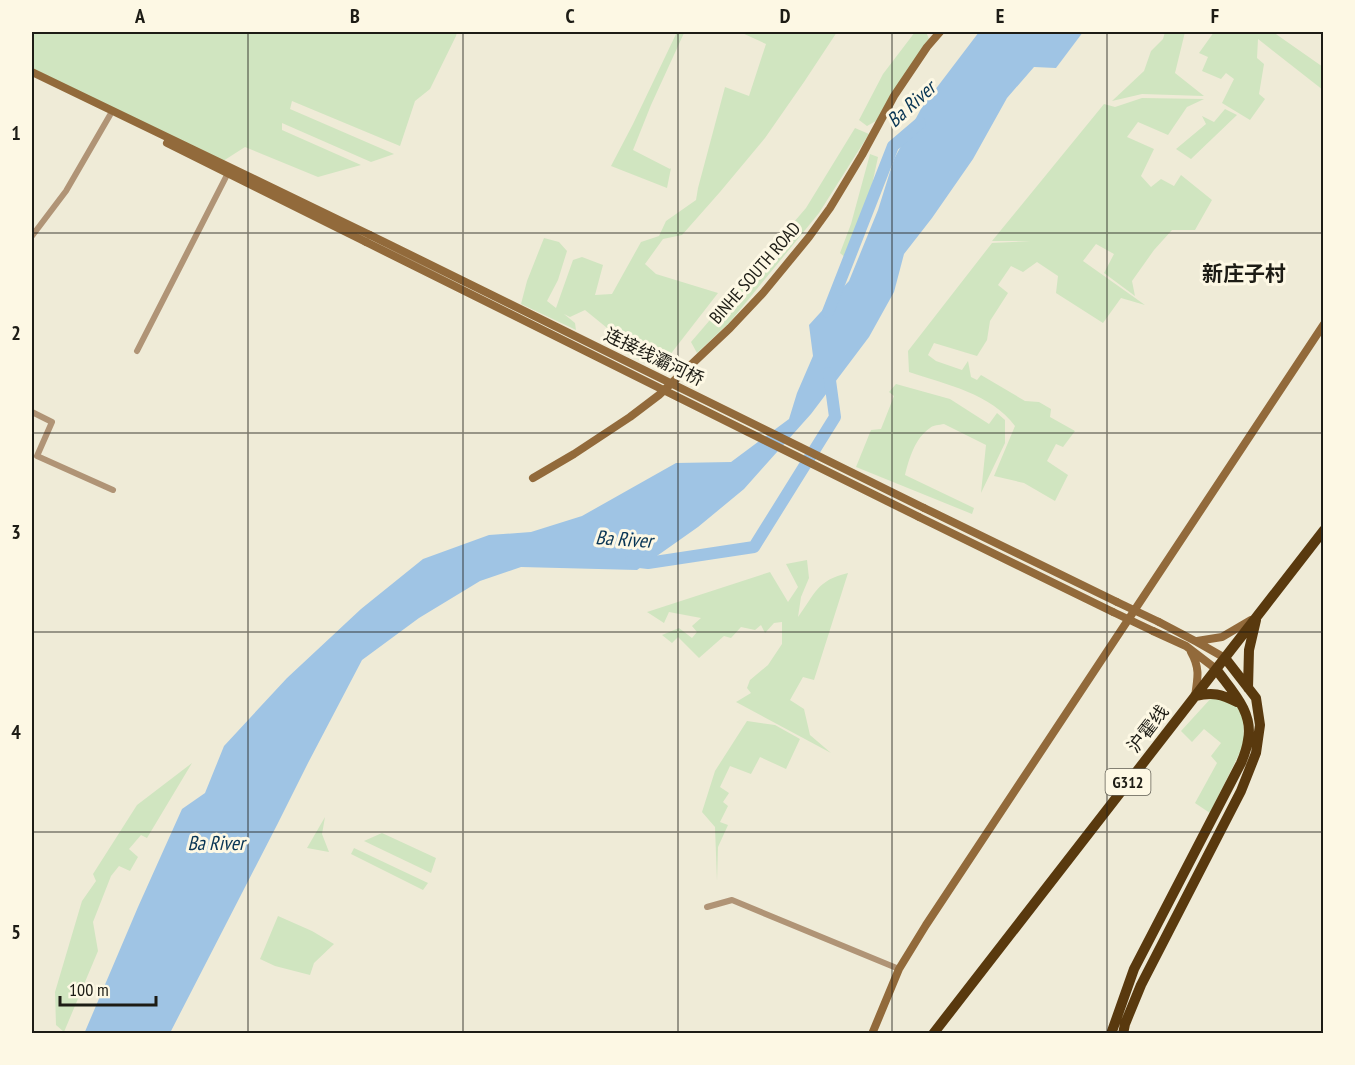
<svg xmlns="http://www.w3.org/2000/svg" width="1355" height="1065" font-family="'PT Sans Narrow','Noto Sans SC',sans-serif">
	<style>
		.green { fill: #d0e5c0 }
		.water { fill: #9fc4e4 }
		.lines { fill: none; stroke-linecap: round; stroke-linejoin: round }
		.river { stroke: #9fc4e4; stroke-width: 12 }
		.street { stroke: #b09476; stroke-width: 6 }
		.secondary { stroke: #926a3b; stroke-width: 8 }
		.highway { stroke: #59390e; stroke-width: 10 }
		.secondary-bridge { stroke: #926a3b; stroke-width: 8 }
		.grid { fill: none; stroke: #1d1c15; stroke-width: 1.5; stroke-opacity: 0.55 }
		.labels { text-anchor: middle; stroke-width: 6; stroke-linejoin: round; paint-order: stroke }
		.shield { fill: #fdf8e4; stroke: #605e53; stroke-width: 1.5 }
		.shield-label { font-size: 16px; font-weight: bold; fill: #1d1c15 }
		.street-label { font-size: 18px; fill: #1d1c15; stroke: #fdf8e4 }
		.water-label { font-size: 20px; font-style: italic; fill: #083554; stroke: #fdf8e4 }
		.quarter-label { font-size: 21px; font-weight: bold; fill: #1d1c15; stroke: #fdf8e4 }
		.neatline { fill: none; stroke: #1d1c15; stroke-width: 2 }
		.grid-label { font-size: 20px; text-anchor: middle; font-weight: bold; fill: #1d1c15 }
	</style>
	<rect width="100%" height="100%" fill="#efebd7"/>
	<path class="green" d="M32 32H457L456 36 430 89 415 101 400 146 292 101 290 109 394 154 371 162 282 123V130L361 165 318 177 245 147 220 163 32 72Z
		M677 32H682L684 33 651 105 633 150 670 169 671 168 667 188 611 166 633 124Z
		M740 32H837L804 82 765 138 720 192 682 235 663 239 645 264 656 274 718 293 659 369 607 345 612 332 585 310 570 317 564 314 575 323 576 330 521 304 527 281 544 238 559 242 567 251 558 280 547 301 556 308 573 260 582 257 603 265 595 295 612 294 641 242 659 236 666 221 696 200 698 188 725 87 749 96 766 44Z
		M915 32H926L929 39 876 121 867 126 859 120 883 74Z
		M1165 32H1185L1175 73 1204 96 1142 94 1112 101 1144 71 1151 51 1163 39Z
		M1214 32H1273L1323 67V90L1258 39 1257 58 1264 64 1259 94 1265 99 1250 120 1222 103 1234 79 1226 73 1221 79 1202 71 1208 57 1199 53Z
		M1142 98 1204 99 1187 107 1168 135 1138 122 1127 137 1154 149 1141 176 1151 187 1161 179 1174 186 1181 175 1212 200 1195 230H1172L1154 250 1132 281 1135 296 1104 273 1114 254 1096 244 1083 261 1145 305 1121 298 1103 323 1056 293 1058 276 1037 262 1023 272 1011 266 998 285 1008 293 990 321 987 340 977 356 934 343 928 355 936 361 962 370 968 361 971 377 977 380 981 375 1025 401 1039 402 1051 409 1050 417 1075 431 1063 447 1056 444 1047 461 1068 475 1055 501 1024 483 994 476 1015 426C992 394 945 384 909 372L908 351 992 243 1031 241H992L1104 104 1115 107Z
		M1225 109 1237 115 1191 159 1176 149 1206 124 1202 116 1214 122Z
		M855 128 869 134 819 213 730 322 697 353 691 342 806 208Z
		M870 154 878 157 872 185 847 259 840 253 851 224Z
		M896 384 950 399 989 424 997 413 1005 420V443L981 493 986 445 944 424C939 425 933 425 930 428 915 438 909 459 905 475L974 508 972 514 856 467 871 430 881 429 894 396 889 392Z
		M807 560 809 578 801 597 798 617C815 594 817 580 848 573L814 680 803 677 790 700 804 709 810 735 831 753 736 702 751 693 747 688 750 680 768 665 782 644V622L774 623 765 633 761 625 755 630 741 627 731 638 724 636 699 658 678 637 672 643 662 635 679 628 692 638 697 632 692 626 701 618 669 612 664 623 647 612 770 572 788 602 798 587 786 564Z
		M1213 696 1232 701 1243 713 1244 744 1210 813 1195 803 1217 763 1211 756 1221 743 1204 729 1192 742 1181 731Z
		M747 721 775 725 800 739 786 769 760 757 751 774 730 766 720 787 729 793 723 802 728 806 720 822 728 825 718 847 717 881 715 827 702 812 715 771Z
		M192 763 147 838 141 835 129 849 138 857 130 871 119 866 111 876 93 922 98 951 64 1032 56 1025 55 992 82 901 96 881 93 874 137 805Z
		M325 817 322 834 329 852 307 848Z
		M382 833 436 858 431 873 364 841Z
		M354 848 428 883 423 890 351 854Z
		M278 916 312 931 334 944 314 963 310 975 275 966 260 959Z"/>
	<path class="water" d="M979 32H1083L1056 68 1034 67 1007 98 973 159 932 218 904 254 894 292 869 337 811 414 744 489 698 527 637 570 521 567 480 581 419 618 362 660 308 763 277 825 170 1033 84 1034 138 907 182 809 205 793 224 746 287 678 361 609 423 559 489 535 531 532 582 516 676 463 731 462 789 419 797 393 813 356 809 325 849 281 878 210 894 159 922 107Z"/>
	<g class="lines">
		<path class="river" d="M828 312 893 146 920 123
			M631 561 648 563 754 547 835 417 829 373"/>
		<path class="street" d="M32 236 66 191 110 115
			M137 351 228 173
			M32 412 52 422 37 456 113 490
			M707 907 732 900 899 969"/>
		<path class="secondary" d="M32 72 370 235
			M167 143 366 242
			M533 478 574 454 630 417 659 395 730 328 763 293 809 237 830 208 862 155 894 96 927 47 940 32
			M924 508 1117 602
			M919 517 1113 612
			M1159 622 1197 642 1225 658
			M1153 631 1186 646 1216 669
			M1197 641 1222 637 1251 620
			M1191 652C1200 668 1198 677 1195 696
			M872 1034 899 969 926 925 1324 324"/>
		<path class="highway" d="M1248 688 1249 650 1256 620
			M1195 696C1213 692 1221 694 1237 702
			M933 1034 1324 530
			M1111 1034 1134 969 1241 763C1244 756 1247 748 1248 740 1254 712 1231 690 1216 669
			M1123 1034 1125 1024 1141 985 1241 791 1256 753 1260 725 1256 698 1225 658"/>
		<path class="secondary-bridge" d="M370 235 924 508
			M366 242 919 517
			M1117 602 1159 622
			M1113 612 1153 631"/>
	</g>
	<path class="grid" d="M248 32V1034M463 32V1034M678 32V1034M892 32V1034M1107 32V1034M32 233H1324M32 433H1324M32 632H1324M32 832H1324"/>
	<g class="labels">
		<rect class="shield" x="1105.5" y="769" width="45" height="26" rx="4.5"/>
		<g class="shield-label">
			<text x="1128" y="788">G312</text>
		</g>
		<g class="street-label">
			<text transform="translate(755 273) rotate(-49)" y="6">BINHE SOUTH ROAD</text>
			<text transform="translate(654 357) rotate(26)" y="6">连接线灞河桥</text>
			<text transform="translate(1148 729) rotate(-52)" y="6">沪霍线</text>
		</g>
		<g class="water-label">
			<text transform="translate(911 104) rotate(-42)" y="7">Ba River</text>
			<text transform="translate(624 539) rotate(4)" y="7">Ba River</text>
			<text x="216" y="850">Ba River</text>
		</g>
		<g class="quarter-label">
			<text x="1244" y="281">新庄子村</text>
		</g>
	</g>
	<rect width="1355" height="1065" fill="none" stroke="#fdf8e4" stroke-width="66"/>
	<path d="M60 996v9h96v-9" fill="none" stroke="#1d1c15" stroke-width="3"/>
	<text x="69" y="996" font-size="18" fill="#1d1c15" stroke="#fdf8e4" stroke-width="4.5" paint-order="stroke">100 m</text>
	<rect x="33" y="33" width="1289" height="999" class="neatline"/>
	<g class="grid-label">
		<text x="140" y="23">A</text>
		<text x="355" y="23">B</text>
		<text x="570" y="23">C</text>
		<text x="785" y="23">D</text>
		<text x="1000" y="23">E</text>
		<text x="1215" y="23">F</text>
		<text x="16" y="140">1</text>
		<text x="16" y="340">2</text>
		<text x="16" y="539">3</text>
		<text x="16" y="739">4</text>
		<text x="16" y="939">5</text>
	</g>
</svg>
